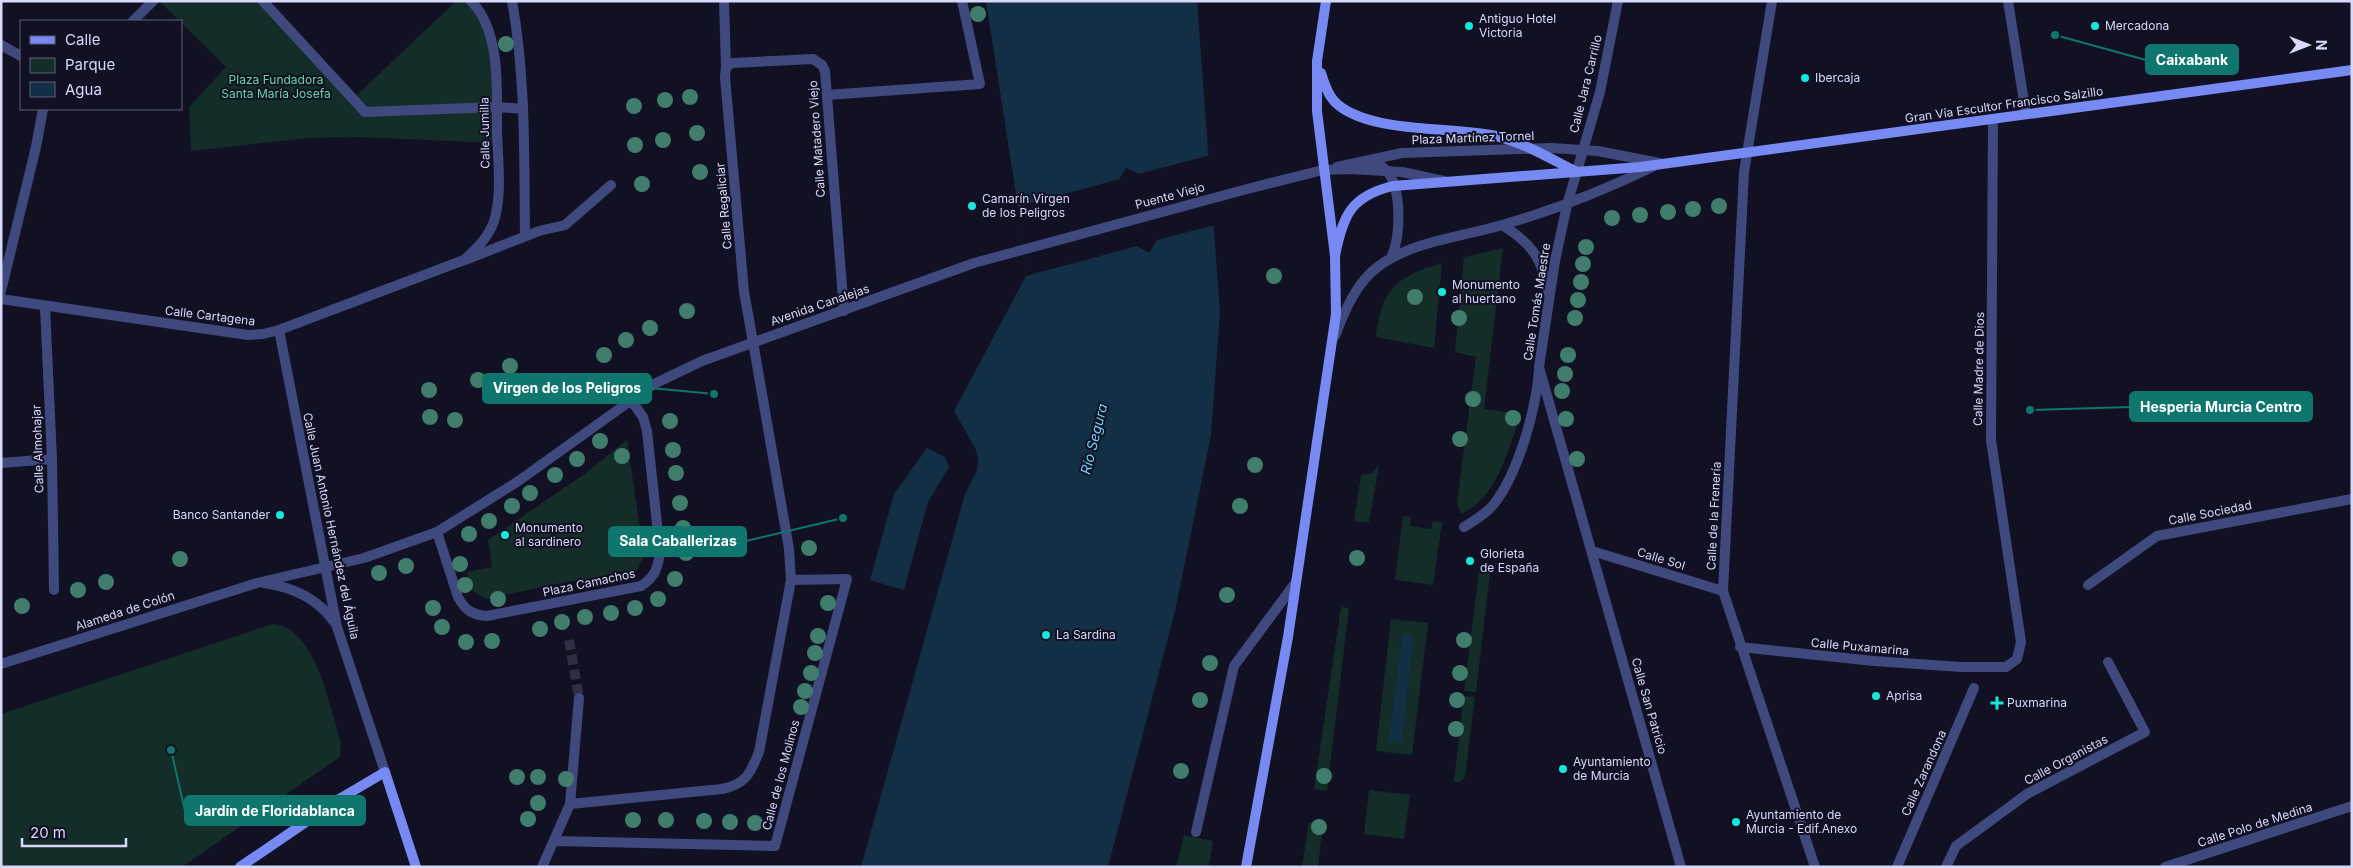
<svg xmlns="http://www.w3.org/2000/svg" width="2353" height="868" font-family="Inter,sans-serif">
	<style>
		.green { fill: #142d28 }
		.water { fill: #132f45 }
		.pier { fill: #111123 }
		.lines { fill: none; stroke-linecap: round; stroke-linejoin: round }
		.pedestrian-tunnel { stroke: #2f2f43; stroke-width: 10; stroke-dasharray: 10 5; stroke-linecap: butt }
		.service { stroke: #40497e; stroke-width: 10 }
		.pedestrian { stroke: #40497e; stroke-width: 10 }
		.minor { stroke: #40497e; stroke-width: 10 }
		.secondary { stroke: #7789f2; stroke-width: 10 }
		.tree { fill: #417d6c }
		.poi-dot { fill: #16e8d9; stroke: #111123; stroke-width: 2 }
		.labels { text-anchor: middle; stroke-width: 4; stroke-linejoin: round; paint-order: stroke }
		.poi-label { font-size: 12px; fill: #d7d9fb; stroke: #111123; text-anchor: start }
		.park-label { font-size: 12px; fill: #69d5a7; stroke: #111123 }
		.street-label { font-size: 12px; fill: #d7d9fb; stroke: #111123 }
		.water-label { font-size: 14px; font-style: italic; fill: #6fccf1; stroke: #111123 }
		.leader { fill: none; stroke: #0f766e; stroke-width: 2 }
		.callout-dot { fill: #0f766e; stroke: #111123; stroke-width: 2 }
		.callout { fill: #0f766e; stroke: #0f766e; stroke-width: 2 }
		.callout-label { font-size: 14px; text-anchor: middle; font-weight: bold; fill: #fff }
	</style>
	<rect width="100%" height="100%" fill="#111123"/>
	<path class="green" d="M159 1H266L357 95 456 1H471L488 28 497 143 357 137 308 138 191 151 189 107 226 67Z
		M1503 248 1484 409 1521 414C1508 449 1498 498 1461 514L1457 502 1476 357 1455 352 1464 257Z
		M1442 263 1434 348 1376 337C1381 289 1397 276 1442 263Z
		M627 440 644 556 636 571 561 583 486 599 470 589 467 572 492 567 488 540 586 473Z
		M1379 465 1369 523 1354 521 1361 475 1372 473Z
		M1403 516 1411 517 1410 526 1431 529 1433 521 1442 522 1433 585 1395 580Z
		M1479 572 1490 573 1476 692 1464 691Z
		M1341 607 1349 608 1327 791 1314 789Z
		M1391 619 1428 623 1412 755 1376 751Z
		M273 624C317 628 330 709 341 743L340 757 182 867H1V714Z
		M1464 696 1475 697 1465 777 1460 782H1454Z
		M1369 790 1410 795 1404 839 1364 834Z
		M1309 822 1323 824 1318 867H1302Z
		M1184 835 1213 841 1209 867H1176Z"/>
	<path class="water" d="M986 1H1197L1220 312 1211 435 1175 611 1108 867H861L965 494 977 470 978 460 976 450 954 411 1026 276 1018 207Z
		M927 448 945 457 949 467 928 502 904 590 870 580 894 494Z
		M1402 634 1414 635 1401 743 1389 742Z"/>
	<path class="pier" d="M1210 155 1215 225 1157 240 1149 253 1137 246 1026 276 1018 207 1119 179 1126 168 1139 174Z"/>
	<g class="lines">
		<path class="pedestrian-tunnel" d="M569 640 579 698"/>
		<path class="service" d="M1366 161C1373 162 1382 165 1387 171 1402 189 1401 237 1391 258
			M1337 167 1402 153 1551 148 1598 151 1659 163
			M1502 225C1533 244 1542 259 1549 294
			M1335 336C1344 312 1357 281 1379 266 1413 241 1462 237 1502 225 1555 210 1605 190 1654 166
			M1464 527C1475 520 1486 514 1494 504 1519 472 1536 409 1539 370
			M1196 832 1234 666 1296 582"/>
		<path class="pedestrian" d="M263 1 365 112 497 107 523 109
			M512 1C526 78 524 158 525 236
			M724 1 726 67
			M133 21 153 1
			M827 95 980 84 962 1
			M465 260 539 231 565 225 611 185
			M45 307 52 459 54 590
			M1 463 52 459
			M1592 551 1723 591
			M2088 585 2157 536 2352 499
			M722 789C746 784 750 774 759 752L791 580 789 549 753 342
			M570 804 579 698
			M734 845 775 846 847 579 791 580
			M1897 867 1974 688
			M1946 867 1956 846 2027 794 2145 732 2108 662"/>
		<path class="minor" d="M1618 1 1600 92 1567 205 1555 261 1539 367 1681 867
			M1772 1 1744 172 1723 591 1815 867
			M2008 1 2026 114
			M1 45 21 56
			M1 291 36 147 43 109
			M1 299 248 335 263 334 279 330 464 260C476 249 489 237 494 221 503 192 497 156 497 126 497 101 498 77 494 53 491 34 485 15 471 1
			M279 330 337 627 385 772
			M753 342 744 292 725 77 726 67 732 63 813 59 822 65 825 71 844 311
			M437 532 458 597C465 610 472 615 487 616L641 586C655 577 658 568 660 552L647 431 643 417 631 400
			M264 583C292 587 317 597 334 622
			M1740 647 1874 661 1961 667H2006L2017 659 2021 642 1991 440 1993 119
			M1 664 257 583 364 558 437 532 517 482 654 384 702 361 974 263 1247 189 1323 170 1350 169 1402 172 1444 181
			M554 841 734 845
			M542 867 570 804 722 789
			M2165 867 2352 806"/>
		<path class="secondary" d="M1321 73C1324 83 1327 93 1334 101 1365 134 1452 126 1496 136 1525 143 1551 159 1577 172
			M1335 256C1343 215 1351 196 1393 186L1640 167 2352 70
			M240 867 341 798 385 772 416 867
			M1246 867 1288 637 1336 314 1335 256 1317 111V61L1326 1"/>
	</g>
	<g class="tree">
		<circle cx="978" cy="14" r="8"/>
		<circle cx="506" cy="44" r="8"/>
		<circle cx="690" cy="97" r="8"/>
		<circle cx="665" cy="100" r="8"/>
		<circle cx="634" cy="106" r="8"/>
		<circle cx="697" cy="133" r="8"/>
		<circle cx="663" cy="140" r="8"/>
		<circle cx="635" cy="145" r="8"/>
		<circle cx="700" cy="172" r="8"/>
		<circle cx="642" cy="184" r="8"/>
		<circle cx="1719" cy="206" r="8"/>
		<circle cx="1693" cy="209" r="8"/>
		<circle cx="1668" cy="212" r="8"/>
		<circle cx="1640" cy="215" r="8"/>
		<circle cx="1612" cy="218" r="8"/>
		<circle cx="1586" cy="247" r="8"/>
		<circle cx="1583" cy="264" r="8"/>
		<circle cx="1274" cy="276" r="8"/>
		<circle cx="1581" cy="282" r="8"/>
		<circle cx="1415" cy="297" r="8"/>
		<circle cx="1578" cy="300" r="8"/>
		<circle cx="687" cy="311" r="8"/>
		<circle cx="1459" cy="318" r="8"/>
		<circle cx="1575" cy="318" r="8"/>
		<circle cx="650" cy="328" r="8"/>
		<circle cx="626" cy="340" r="8"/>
		<circle cx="604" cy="355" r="8"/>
		<circle cx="1568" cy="355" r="8"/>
		<circle cx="510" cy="366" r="8"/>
		<circle cx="1565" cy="374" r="8"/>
		<circle cx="478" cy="380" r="8"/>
		<circle cx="429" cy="390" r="8"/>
		<circle cx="1562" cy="391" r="8"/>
		<circle cx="1473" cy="399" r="8"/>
		<circle cx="430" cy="417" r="8"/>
		<circle cx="1513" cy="418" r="8"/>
		<circle cx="1566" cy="419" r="8"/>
		<circle cx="455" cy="420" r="8"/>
		<circle cx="670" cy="421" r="8"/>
		<circle cx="1460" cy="439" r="8"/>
		<circle cx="600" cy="441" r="8"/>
		<circle cx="673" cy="450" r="8"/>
		<circle cx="622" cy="456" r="8"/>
		<circle cx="577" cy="459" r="8"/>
		<circle cx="1577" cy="459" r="8"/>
		<circle cx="1255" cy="465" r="8"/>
		<circle cx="676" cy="473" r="8"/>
		<circle cx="555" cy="475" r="8"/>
		<circle cx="530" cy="493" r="8"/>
		<circle cx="680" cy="503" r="8"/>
		<circle cx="512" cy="506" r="8"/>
		<circle cx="1240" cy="506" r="8"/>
		<circle cx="489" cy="521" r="8"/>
		<circle cx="683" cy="528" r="8"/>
		<circle cx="469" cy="534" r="8"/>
		<circle cx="809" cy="548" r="8"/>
		<circle cx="686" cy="553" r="8"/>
		<circle cx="1357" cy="558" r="8"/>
		<circle cx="180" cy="559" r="8"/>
		<circle cx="460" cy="564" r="8"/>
		<circle cx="406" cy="566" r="8"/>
		<circle cx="379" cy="573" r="8"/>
		<circle cx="675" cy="579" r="8"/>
		<circle cx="106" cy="582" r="8"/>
		<circle cx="465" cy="585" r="8"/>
		<circle cx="78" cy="590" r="8"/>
		<circle cx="1227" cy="595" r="8"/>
		<circle cx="498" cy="599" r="8"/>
		<circle cx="658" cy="599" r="8"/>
		<circle cx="828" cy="603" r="8"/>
		<circle cx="22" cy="606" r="8"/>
		<circle cx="433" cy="608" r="8"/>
		<circle cx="635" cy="608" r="8"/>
		<circle cx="611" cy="613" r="8"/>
		<circle cx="585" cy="617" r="8"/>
		<circle cx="562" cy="622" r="8"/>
		<circle cx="442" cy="627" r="8"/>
		<circle cx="540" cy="629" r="8"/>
		<circle cx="818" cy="636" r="8"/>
		<circle cx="1464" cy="640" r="8"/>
		<circle cx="492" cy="641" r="8"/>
		<circle cx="466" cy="642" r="8"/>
		<circle cx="815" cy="653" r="8"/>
		<circle cx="1210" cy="663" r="8"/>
		<circle cx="811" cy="673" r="8"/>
		<circle cx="1460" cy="673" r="8"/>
		<circle cx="805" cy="691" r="8"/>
		<circle cx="1200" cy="700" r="8"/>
		<circle cx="1457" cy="700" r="8"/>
		<circle cx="801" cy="707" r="8"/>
		<circle cx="1456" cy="729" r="8"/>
		<circle cx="1181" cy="771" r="8"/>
		<circle cx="1324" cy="776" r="8"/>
		<circle cx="517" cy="777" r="8"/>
		<circle cx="538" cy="777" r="8"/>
		<circle cx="566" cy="779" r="8"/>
		<circle cx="538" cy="803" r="8"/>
		<circle cx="528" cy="819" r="8"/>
		<circle cx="633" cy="820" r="8"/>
		<circle cx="666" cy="820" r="8"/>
		<circle cx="704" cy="821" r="8"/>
		<circle cx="730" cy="822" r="8"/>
		<circle cx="755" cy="823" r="8"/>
		<circle cx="1319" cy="827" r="8"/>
	</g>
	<g class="poi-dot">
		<circle cx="1469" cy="26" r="5"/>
		<circle cx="2095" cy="26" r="5"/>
		<circle cx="1805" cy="78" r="5"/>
		<circle cx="972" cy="206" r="5"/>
		<circle cx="1442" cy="292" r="5"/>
		<circle cx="280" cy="515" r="5"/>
		<circle cx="505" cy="535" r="5"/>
		<circle cx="1470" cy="561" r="5"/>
		<circle cx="1046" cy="635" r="5"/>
		<circle cx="1876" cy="696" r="5"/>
		<path d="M1994.5 695.5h5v5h5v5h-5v5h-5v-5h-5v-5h5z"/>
		<circle cx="1563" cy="769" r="5"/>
		<circle cx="1736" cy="822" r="5"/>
	</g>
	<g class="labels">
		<g class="poi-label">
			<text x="1479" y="23">Antiguo Hotel<tspan x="1479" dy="14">Victoria</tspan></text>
			<text x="2105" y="30">Mercadona</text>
			<text x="1815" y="82">Ibercaja</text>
			<text x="982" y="203">Camarín Virgen<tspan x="982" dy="14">de los Peligros</tspan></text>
			<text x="1452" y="289">Monumento<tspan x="1452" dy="14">al huertano</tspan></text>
			<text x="270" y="519" text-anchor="end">Banco Santander</text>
			<text x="515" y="532">Monumento<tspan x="515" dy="14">al sardinero</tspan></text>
			<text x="1480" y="558">Glorieta<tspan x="1480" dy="14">de España</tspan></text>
			<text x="1056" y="639">La Sardina</text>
			<text x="1886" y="700">Aprisa</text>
			<text x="2007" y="707">Puxmarina</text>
			<text x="1573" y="766">Ayuntamiento<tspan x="1573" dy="14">de Murcia</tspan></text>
			<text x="1746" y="819">Ayuntamiento de<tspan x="1746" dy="14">Murcia - Edif.Anexo</tspan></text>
		</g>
		<g class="park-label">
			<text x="276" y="84">Plaza Fundadora<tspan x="276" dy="14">Santa María Josefa</tspan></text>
		</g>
		<g class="street-label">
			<text transform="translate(1586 84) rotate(-76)" y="4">Calle Jara Carrillo</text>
			<text transform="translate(2004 105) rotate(-8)" y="4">Gran Vía Escultor Francisco Salzillo</text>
			<text transform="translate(485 133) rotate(-91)" y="4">Calle Jumilla</text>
			<text transform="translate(1473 138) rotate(-2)" y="4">Plaza Martínez Tornel</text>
			<text transform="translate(817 139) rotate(-94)" y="4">Calle Matadero Viejo</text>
			<text transform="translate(1170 196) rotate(-15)" y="4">Puente Viejo</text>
			<text transform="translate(724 206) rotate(-95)" y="4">Calle Regaliciar</text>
			<text transform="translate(1537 302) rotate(-81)" y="4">Calle Tomás Maestre</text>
			<text transform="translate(820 305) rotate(-19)" y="4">Avenida Canalejas</text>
			<text transform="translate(210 316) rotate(7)" y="4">Calle Cartagena</text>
			<text transform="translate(1979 369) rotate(-89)" y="4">Calle Madre de Dios</text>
			<text transform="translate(38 449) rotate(-92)" y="4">Calle Almohajar</text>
			<text transform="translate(2210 513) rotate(-11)" y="4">Calle Sociedad</text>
			<text transform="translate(1714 516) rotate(-87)" y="4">Calle de la Frenería</text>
			<text transform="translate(331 526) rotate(78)" y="4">Calle Juan Antonio Hernández del Águila</text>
			<text transform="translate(1661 559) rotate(17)" y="4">Calle Sol</text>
			<text transform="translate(589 583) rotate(-12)" y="4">Plaza Camachos</text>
			<text transform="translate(125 611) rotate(-18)" y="4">Alameda de Colón</text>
			<text transform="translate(1860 647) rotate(5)" y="4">Calle Puxamarina</text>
			<text transform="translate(1649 706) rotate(74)" y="4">Calle San Patricio</text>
			<text transform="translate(2066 760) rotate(-28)" y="4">Calle Organistas</text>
			<text transform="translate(1924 773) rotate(-66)" y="4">Calle Zarandona</text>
			<text transform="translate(781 775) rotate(-75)" y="4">Calle de los Molinos</text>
			<text transform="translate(2255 825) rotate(-18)" y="4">Calle Polo de Medina</text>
		</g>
		<g class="water-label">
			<text transform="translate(1094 439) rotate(-76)" y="5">Río Segura</text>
		</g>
	</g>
	<path class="leader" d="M2055 35L2146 60M714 394L651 388M2030 410L2130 407M843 518L746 541M171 750L185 811"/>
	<g class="callout-dot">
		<circle cx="2055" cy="35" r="5"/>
		<circle cx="714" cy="394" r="5"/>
		<circle cx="2030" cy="410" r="5"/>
		<circle cx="843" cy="518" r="5"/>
		<circle cx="171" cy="750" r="5"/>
	</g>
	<g class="callout">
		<rect x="2146" y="45" width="92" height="29" rx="5"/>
		<rect x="483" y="374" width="168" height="29" rx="5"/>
		<rect x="2130" y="392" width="182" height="29" rx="5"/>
		<rect x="609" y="527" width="137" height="29" rx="5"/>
		<rect x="185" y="796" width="180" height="29" rx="5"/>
	</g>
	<g class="callout-label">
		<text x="2192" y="65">Caixabank</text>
		<text x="567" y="393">Virgen de los Peligros</text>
		<text x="2221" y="412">Hesperia Murcia Centro</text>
		<text x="678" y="546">Sala Caballerizas</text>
		<text x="275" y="816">Jardín de Floridablanca</text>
	</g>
	<rect width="2353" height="868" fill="none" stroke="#d7d9fb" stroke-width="5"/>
	<rect x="20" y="20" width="162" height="90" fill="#111123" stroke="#606179"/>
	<rect x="30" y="36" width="25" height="8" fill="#7789f2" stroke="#606179"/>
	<text x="65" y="45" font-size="15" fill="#d7d9fb">Calle</text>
	<rect x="30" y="58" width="25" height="15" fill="#142d28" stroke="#606179"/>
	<text x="65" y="70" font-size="15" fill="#d7d9fb">Parque</text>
	<rect x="30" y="82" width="25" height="15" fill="#132f45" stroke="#606179"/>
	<text x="65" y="95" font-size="15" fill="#d7d9fb">Agua</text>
	<g transform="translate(2308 45) rotate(90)" stroke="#111123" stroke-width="4" paint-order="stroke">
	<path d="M0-4L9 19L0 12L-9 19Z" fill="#d7d9fb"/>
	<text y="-8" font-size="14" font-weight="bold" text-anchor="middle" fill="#d7d9fb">N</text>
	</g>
	<path d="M22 838v8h104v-8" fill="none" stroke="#d7d9fb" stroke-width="2.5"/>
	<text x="30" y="838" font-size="15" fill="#d7d9fb" stroke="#111123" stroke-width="4" paint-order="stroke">20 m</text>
</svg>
